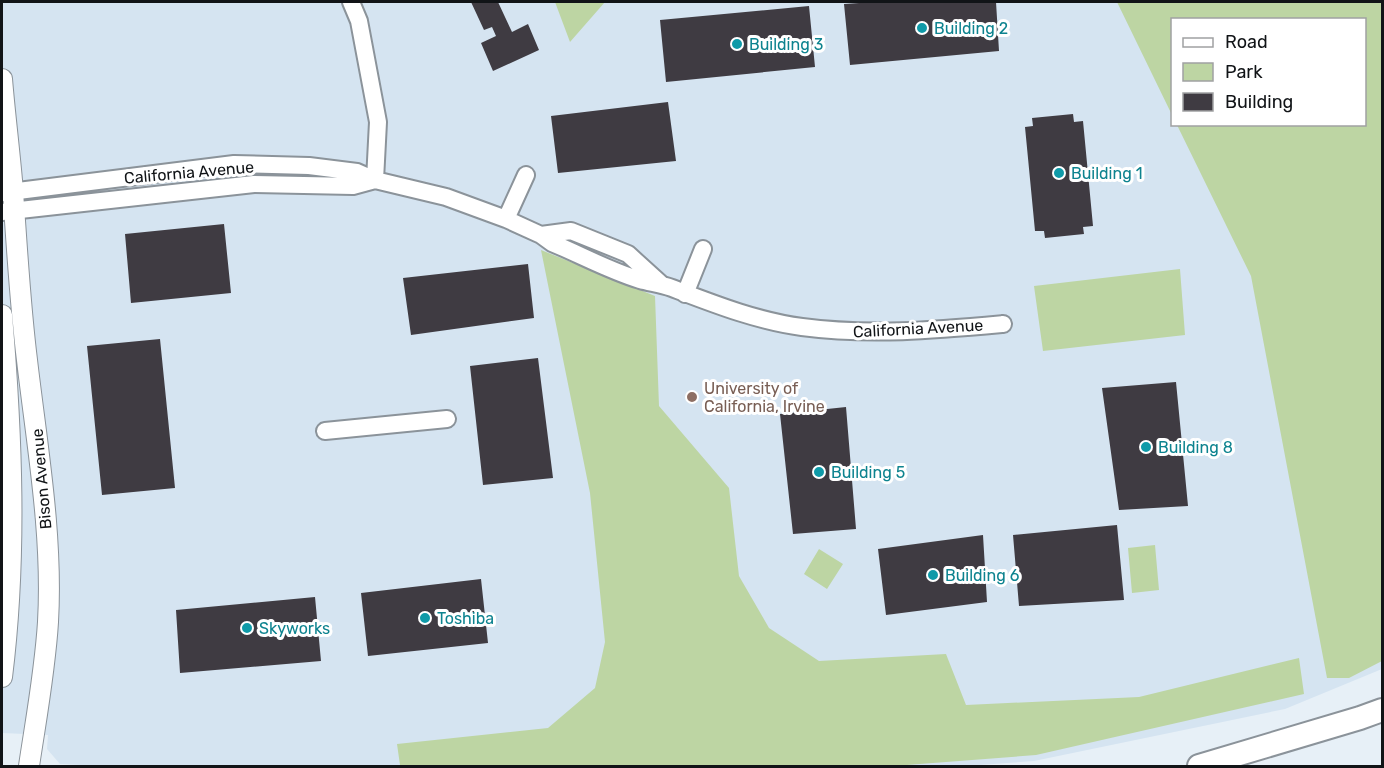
<svg xmlns="http://www.w3.org/2000/svg" width="1384" height="768" font-family="Rubik,sans-serif">
	<style>
		.built { fill: #d5e4f1; fill-rule: evenodd }
		.green { fill: #bdd5a3 }
		.building { fill: #3f3b42 }
		.lines { fill: none; stroke-linecap: round; stroke-linejoin: round }
		.minor-casing { stroke: #8b939a; stroke-width: 20 }
		.major-casing { stroke: #8b939a; stroke-width: 22 }
		.highway-casing { stroke: #8b939a; stroke-width: 26 }
		.minor { stroke: #fff; stroke-width: 16 }
		.major { stroke: #fff; stroke-width: 20 }
		.highway { stroke: #fff; stroke-width: 22 }
		.culture-dot { fill: #0f9aa8; stroke: #fff; stroke-width: 2 }
		.education-dot { fill: #8d6e63; stroke: #fff; stroke-width: 2 }
		.labels { text-anchor: middle; stroke-width: 6; stroke-linejoin: round; paint-order: stroke }
		.culture-label { font-size: 16px; fill: #0d838f; stroke: #fff; text-anchor: start }
		.street-label { font-size: 16px; fill: #111417; stroke: #fff }
		.education-label { font-size: 16px; fill: #785e54; stroke: #fff; text-anchor: start }
	</style>
	<rect width="100%" height="100%" fill="#e7f0f7"/>
	<path class="built" d="M2 2H1382V669L1285 709 1034 761 965 766H99L60 764 47 749 48 735 2 733ZM1172 20H1364V124H1172Z"/>
	<path class="green" d="M555 2H605L570 42Z
		M1117 2H1382V661L1349 678H1327L1251 276 1177 125 1364 124V20H1172V115Z
		M541 250 655 296 659 406 729 488 739 576 769 628 819 661 946 654 966 705 1139 697 1299 658 1304 694 1036 755 894 766 400 765 397 744 548 728 595 688 605 642 590 493Z
		M1180 269 1185 335 1043 351 1034 286Z
		M1155 545 1159 590 1132 593 1128 548Z
		M819 549 843 564 827 589 804 574Z"/>
	<path class="building" d="M471 2H498L512 32 528 24 539 50 493 71 481 43 496 36 492 27 484 30Z
		M874 2H996L999 51 850 65 844 4Z
		M809 6 815 67 666 82 660 20Z
		M668 102 676 161 558 173 551 116Z
		M1073 114 1074 122 1083 121 1093 226 1083 227 1084 234 1045 238 1044 231H1035L1025 127 1033 126 1032 118Z
		M224 224 231 293 131 303 125 234Z
		M528 264 534 318 411 335 403 278Z
		M160 339 175 488 102 495 87 346Z
		M538 358 553 478 483 485 470 366Z
		M1176 382 1188 506 1119 510 1102 388Z
		M846 407 856 529 793 534 780 414Z
		M1117 525 1124 600 1019 606 1013 535Z
		M983 535 987 602 886 615 878 549Z
		M481 579 488 643 368 656 361 593Z
		M315 597 321 661 180 673 176 610Z"/>
	<g class="lines">
		<defs>
			<path id="minor" d="M351 2 359 21 378 122 375 180
				M2 193 234 164 309 166 357 172 375 180 446 197 506 219 541 235 552 243C581 255 610 271 640 280 651 283 661 284 672 288 714 304 757 321 802 327 870 336 936 330 1003 324
				M2 212 254 184 353 186 375 180
				M506 219 526 175
				M541 235 571 231 628 254 661 284
				M685 294 703 249
				M325 431 447 419"/>
			<path id="major" d="M2 79C5 116 10 154 13 192 17 248 20 304 27 360 37 446 53 535 48 622 45 671 36 719 29 766
				M2 315C12 435 17 557 2 677"/>
			<path id="highway" d="M1199 766 1360 718 1382 710"/>
		</defs>
		<use href="#minor" class="minor-casing"/>
		<use href="#major" class="major-casing"/>
		<use href="#highway" class="highway-casing"/>
		<use href="#minor" class="minor"/>
		<use href="#major" class="major"/>
		<use href="#highway" class="highway"/>
	</g>
	<g class="culture-dot">
		<circle cx="922" cy="28" r="6"/>
		<circle cx="737" cy="44" r="6"/>
		<circle cx="1059" cy="173" r="6"/>
		<circle cx="1146" cy="447" r="6"/>
		<circle cx="819" cy="472" r="6"/>
		<circle cx="933" cy="575" r="6"/>
		<circle cx="425" cy="618" r="6"/>
		<circle cx="247" cy="628" r="6"/>
	</g>
	<circle class="education-dot" cx="692" cy="397" r="6"/>
	<g class="labels">
		<g class="culture-label">
			<text x="934" y="34">Building 2</text>
			<text x="749" y="50">Building 3</text>
			<text x="1071" y="179">Building 1</text>
			<text x="1158" y="453">Building 8</text>
			<text x="831" y="478">Building 5</text>
			<text x="945" y="581">Building 6</text>
			<text x="437" y="624">Toshiba</text>
			<text x="259" y="634">Skyworks</text>
		</g>
		<g class="street-label">
			<text transform="translate(189 172) rotate(-5)" y="6">California Avenue</text>
			<text transform="translate(918 328) rotate(-3)" y="6">California Avenue</text>
			<text transform="translate(41 479) rotate(-95)" y="6">Bison Avenue</text>
		</g>
		<g class="education-label">
			<text x="704" y="394">University of<tspan x="704" dy="18">California, Irvine</tspan></text>
		</g>
	</g>
	<rect width="1384" height="768" fill="none" stroke="#111417" stroke-width="6"/>
	<rect x="1171" y="18" width="195" height="108" fill="#ffffff" stroke="#a0a1a2" stroke-width="1.5"/>
	<rect x="1183" y="38" width="30" height="9" fill="#ffffff" stroke="#a0a1a2" stroke-width="1.5"/>
	<text x="1225" y="48" font-size="18" fill="#111417">Road</text>
	<rect x="1183" y="63" width="30" height="18" fill="#bdd5a3" stroke="#a0a1a2" stroke-width="1.5"/>
	<text x="1225" y="78" font-size="18" fill="#111417">Park</text>
	<rect x="1183" y="93" width="30" height="18" fill="#3f3b42" stroke="#a0a1a2" stroke-width="1.5"/>
	<text x="1225" y="108" font-size="18" fill="#111417">Building</text>
</svg>
